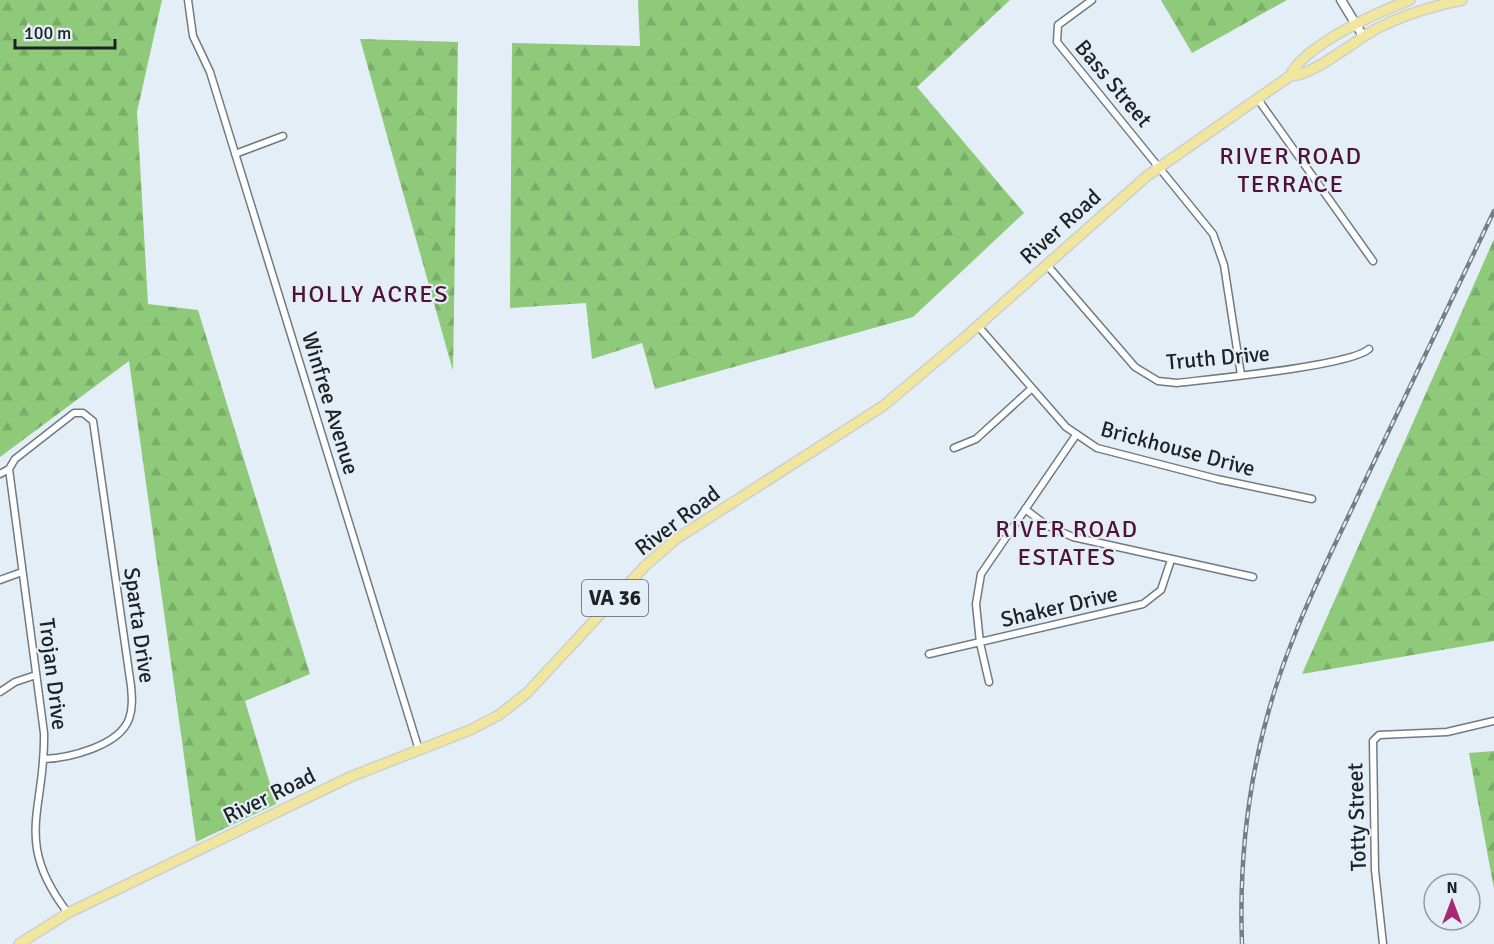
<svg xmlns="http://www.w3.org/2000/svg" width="1494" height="944" font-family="Signika,sans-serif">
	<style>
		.forest { fill: url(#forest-firs) }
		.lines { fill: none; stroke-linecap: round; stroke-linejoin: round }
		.street-casing { stroke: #707a82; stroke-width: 9 }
		.secondary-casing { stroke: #707a82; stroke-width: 11 }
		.primary-casing { stroke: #cececf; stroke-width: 12 }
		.street { stroke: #fff; stroke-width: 6 }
		.secondary { stroke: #fff; stroke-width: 8 }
		.primary { stroke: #f0e69d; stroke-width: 9 }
		.rail-casing { stroke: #767d83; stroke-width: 4.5 }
		.rail { stroke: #e3eef7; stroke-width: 2; stroke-dasharray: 7; stroke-linecap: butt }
		.labels { text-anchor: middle; stroke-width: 4.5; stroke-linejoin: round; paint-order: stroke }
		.shield { fill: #e3eef7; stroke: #595f64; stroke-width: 1.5 }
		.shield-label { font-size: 21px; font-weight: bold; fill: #1e2225 }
		.street-label { font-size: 22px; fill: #1e2225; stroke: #e3eef7 }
		.neighbourhood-label { font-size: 24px; letter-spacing: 1.5px; fill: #4f1135; stroke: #e3eef7 }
	</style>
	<defs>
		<pattern id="forest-firs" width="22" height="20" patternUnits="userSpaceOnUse" patternTransform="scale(1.5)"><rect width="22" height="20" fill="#8eca79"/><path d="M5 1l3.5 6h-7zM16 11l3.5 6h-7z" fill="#7aad68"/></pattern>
	</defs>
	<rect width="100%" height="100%" fill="#e3eef7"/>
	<path class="forest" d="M0 0H162L137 112 148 304 198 310 310 674 245 701 276 804 196 842 129 361 0 457Z
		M638 0H1010L917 87 1024 213 913 317 655 389 642 343 592 359 586 303 510 308 512 43 640 46Z
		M1161 0H1287L1192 53Z
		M360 39 458 42 453 371Z
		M1494 239V641L1302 674Z
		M1494 751V889L1469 753Z"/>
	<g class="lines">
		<defs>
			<path id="street" d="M188 0 193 36 210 72 419 750
				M1092 0 1058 25 1057 42 1213 234 1224 265 1241 375
				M1257 98 1373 261
				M235 154 283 136
				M1047 265 1135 367 1158 381 1177 383C1211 379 1350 366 1369 349
				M978 326 1066 427 1097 448 1217 479 1312 499
				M954 448 976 439 1031 389
				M9 469 44 733C46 810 12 840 68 913
				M0 474 9 469 15 459 74 413H83L93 421 131 686C132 697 133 708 129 719 119 746 69 758 44 759
				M1025 509 1046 525 1073 537 1253 577
				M0 580 22 572
				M929 654 1143 604 1161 590 1171 560
				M989 682 980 643 976 604 981 574 1076 435
				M0 692 15 682 36 675
				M1383 944 1375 870 1373 741 1379 735 1447 732 1494 721"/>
			<path id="secondary" d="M1341 0 1363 36"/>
			<path id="primary" d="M1290 76C1313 76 1355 40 1378 28 1405 14 1433 6 1462 0
				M19 944 68 913 350 777 470 730 499 715 527 693 645 566 676 539 883 406 964 338 1147 176 1290 76C1304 45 1378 12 1410 0"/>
		</defs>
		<use href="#street" class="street-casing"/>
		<use href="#secondary" class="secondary-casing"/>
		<use href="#primary" class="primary-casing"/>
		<use href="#street" class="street"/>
		<use href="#secondary" class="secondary"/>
		<use href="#primary" class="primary"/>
		<defs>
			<path id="rail" d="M1242 944C1238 838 1255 732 1295 634 1315 583 1340 535 1363 485 1406 394 1450 303 1494 211"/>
		</defs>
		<use href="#rail" class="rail-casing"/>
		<use href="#rail" class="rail"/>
	</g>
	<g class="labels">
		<rect class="shield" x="582" y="580" width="66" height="36" rx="4.5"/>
		<g class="shield-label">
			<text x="615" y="605">VA 36</text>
		</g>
		<g class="street-label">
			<text transform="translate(1114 83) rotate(50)" y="8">Bass Street</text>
			<text transform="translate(1060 226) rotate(-42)" y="8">River Road</text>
			<text transform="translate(1218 357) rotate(-5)" y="8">Truth Drive</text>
			<text transform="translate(331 403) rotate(73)" y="8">Winfree Avenue</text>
			<text transform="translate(1178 448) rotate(15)" y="8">Brickhouse Drive</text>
			<text transform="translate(677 520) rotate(-37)" y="8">River Road</text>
			<text transform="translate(1059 606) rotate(-13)" y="8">Shaker Drive</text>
			<text transform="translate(140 625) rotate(82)" y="8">Sparta Drive</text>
			<text transform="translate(54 674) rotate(83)" y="8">Trojan Drive</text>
			<text transform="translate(269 795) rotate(-26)" y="8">River Road</text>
			<text transform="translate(1356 817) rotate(-92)" y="8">Totty Street</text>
		</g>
		<g class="neighbourhood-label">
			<text x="1291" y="164">RIVER ROAD<tspan x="1291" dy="28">TERRACE</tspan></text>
			<text x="370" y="302">HOLLY ACRES</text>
			<text x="1067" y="537">RIVER ROAD<tspan x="1067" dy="28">ESTATES</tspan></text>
		</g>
	</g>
	<g transform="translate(1452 902)"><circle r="28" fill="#e3eef7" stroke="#949ca3" stroke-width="1.5"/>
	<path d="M0-4.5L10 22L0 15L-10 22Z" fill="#aa2774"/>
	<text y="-9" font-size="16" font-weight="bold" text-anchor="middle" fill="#1e2225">N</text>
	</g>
	<path d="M15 39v9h100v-9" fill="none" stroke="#1e2225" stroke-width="3"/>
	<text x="24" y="39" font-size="18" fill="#1e2225" stroke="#e3eef7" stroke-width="4.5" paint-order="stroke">100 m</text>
</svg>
